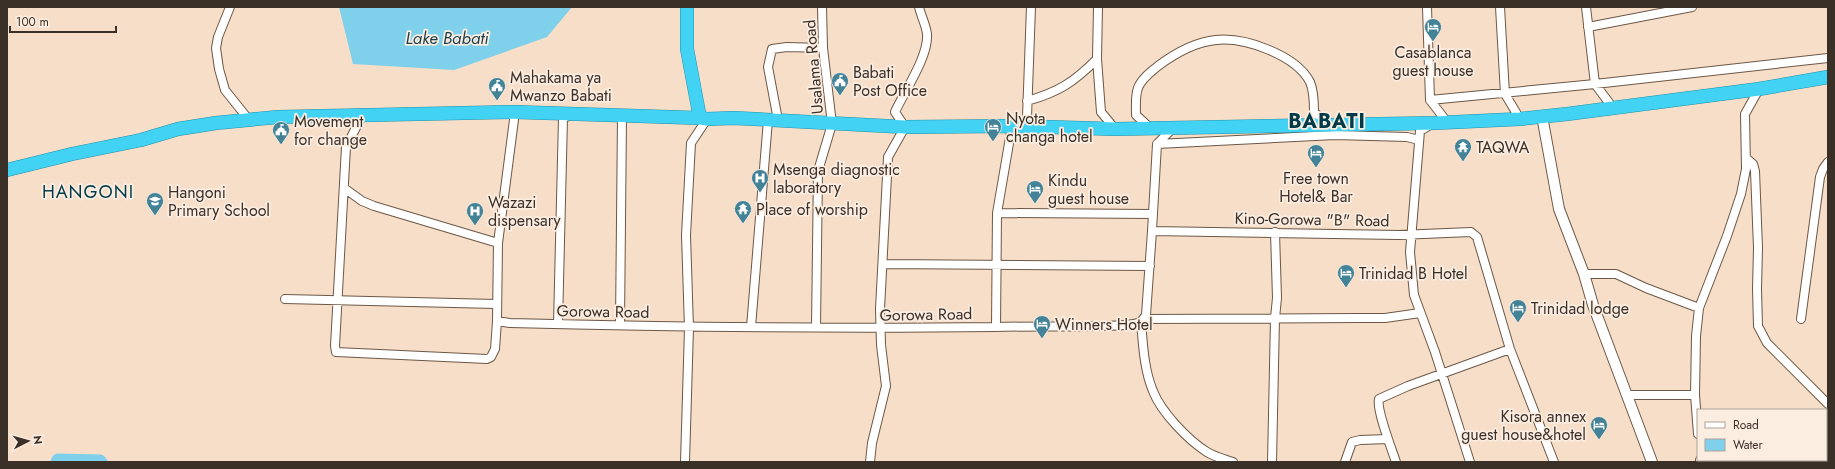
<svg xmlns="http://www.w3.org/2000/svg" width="1835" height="469" font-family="Jost,sans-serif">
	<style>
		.water { fill: #7fd0eb }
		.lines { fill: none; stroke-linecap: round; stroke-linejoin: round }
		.river { stroke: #7fd0eb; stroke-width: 13 }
		.minor-casing { stroke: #6c5846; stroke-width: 10 }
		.tertiary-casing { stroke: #6c5846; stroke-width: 12 }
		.trunk-casing { stroke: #2092ab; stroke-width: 14 }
		.minor { stroke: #fff; stroke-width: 8 }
		.tertiary { stroke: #fff; stroke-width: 10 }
		.trunk { stroke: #42d2f4; stroke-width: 13 }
		.labels { text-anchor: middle; stroke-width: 3.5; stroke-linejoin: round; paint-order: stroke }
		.poi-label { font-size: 16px; fill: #3a3028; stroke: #fcede1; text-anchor: start }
		.street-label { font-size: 16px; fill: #3a3028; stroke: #fcede1 }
		.water-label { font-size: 17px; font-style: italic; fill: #193e4a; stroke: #fcede1 }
		.quarter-label { font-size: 18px; letter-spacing: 1px; fill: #003b4a; stroke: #fcede1 }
		.district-label { font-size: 20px; font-weight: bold; letter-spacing: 1px; fill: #003b4a; stroke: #fcede1 }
	</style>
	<rect width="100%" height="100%" fill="#f6dec9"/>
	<path class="water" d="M339 7H572L547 37 454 70 353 64Z"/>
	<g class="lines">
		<path class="river" d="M57 462 58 460 100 461 101 462"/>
		<defs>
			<path id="minor" d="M230 7 218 37 216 48 219 69 225 90 249 120
				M1031 7 1027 117 1040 125
				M1098 7 1097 59 1101 112 1115 129
				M1427 7 1430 100 1447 122
				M1500 7 1505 94 1520 119
				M1586 7 1595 84 1613 108
				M1588 27 1692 7
				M1430 100 1595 84 1828 58
				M1027 101C1059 92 1074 82 1097 59
				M515 112 498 243 497 321 510 323C672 327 833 329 995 327 1029 326 1063 327 1097 326 1111 325 1127 327 1141 322L1146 315 1152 231 1157 144 1172 129
				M363 114 346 147 335 346 336 352 487 359 491 357 495 349 497 321
				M778 120 768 67 772 49 787 47 823 48
				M1430 125 1420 131 1410 252 1414 295 1435 352 1470 462
				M1150 128 1136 115C1136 107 1135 96 1138 88 1141 79 1151 72 1158 66 1174 54 1196 42 1216 40 1245 37 1296 55 1310 82 1314 91 1314 102 1314 112L1328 125
				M1157 144 1335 135 1407 137 1419 140
				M1746 158 1753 164 1755 171 1758 248 1757 289 1758 326 1767 343 1828 404
				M344 188 362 201 374 206 498 243
				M997 213 1153 214
				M1152 231 1399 235 1471 232 1477 237 1510 349 1554 462
				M883 264 1150 266
				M1584 274H1616L1646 288 1699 308
				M285 299 496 304
				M1144 319 1358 318H1385L1420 313
				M1801 319 1820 177 1823 169 1828 162
				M1141 322C1143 344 1144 370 1153 391 1161 412 1188 440 1207 452 1215 457 1224 459 1233 462
				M558 324 563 118 571 115
				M620 325 622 116
				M751 327 768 120
				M816 327 818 171 832 124 823 48 822 7
				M996 327 997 213 1012 126
				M1627 395H1695
				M1698 434 1695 395 1696 336 1699 308 1727 236 1741 194 1746 169 1745 114 1759 89
				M1700 460V462
				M685 462 689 328 686 235 691 143 707 119
				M870 462 872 443 886 386 881 345 880 309 888 157 905 127 895 112C904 92 929 56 927 34 926 25 921 16 919 7
				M1272 462 1275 318 1277 298 1275 232
				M1345 462 1352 442 1360 440 1388 439
				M1396 462C1392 450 1376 409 1379 399L1408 386 1510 349"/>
			<path id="tertiary" d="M1542 116 1559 209 1584 274 1593 305 1652 462"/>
			<path id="trunk" d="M687 7V49L700 118
				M7 170 72 154 141 140 178 129 216 123 278 117 515 112 700 118 707 119 734 118 905 127 1012 126 1115 129 1435 123 1520 119 1567 114 1759 89 1828 77"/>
		</defs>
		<use href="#minor" class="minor-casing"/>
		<use href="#tertiary" class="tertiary-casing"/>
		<use href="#trunk" class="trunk-casing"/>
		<use href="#minor" class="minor"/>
		<use href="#tertiary" class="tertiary"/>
		<use href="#trunk" class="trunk"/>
	</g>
	<defs>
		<symbol id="hotel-pin" viewBox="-11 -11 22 30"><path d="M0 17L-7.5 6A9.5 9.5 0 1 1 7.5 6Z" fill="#438397" stroke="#fcede1"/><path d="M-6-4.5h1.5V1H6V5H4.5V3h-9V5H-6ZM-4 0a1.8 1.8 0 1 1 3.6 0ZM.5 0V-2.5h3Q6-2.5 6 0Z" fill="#fff"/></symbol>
		<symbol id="civic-pin" viewBox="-11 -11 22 30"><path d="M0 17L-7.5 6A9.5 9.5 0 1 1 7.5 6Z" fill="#438397" stroke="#fcede1"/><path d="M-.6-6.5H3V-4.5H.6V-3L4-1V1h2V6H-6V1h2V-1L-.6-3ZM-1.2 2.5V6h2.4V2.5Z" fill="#fff"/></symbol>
		<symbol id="temple-pin" viewBox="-11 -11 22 30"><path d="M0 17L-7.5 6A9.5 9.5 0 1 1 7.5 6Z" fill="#438397" stroke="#fcede1"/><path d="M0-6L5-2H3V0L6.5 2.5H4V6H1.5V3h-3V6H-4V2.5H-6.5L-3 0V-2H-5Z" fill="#fff"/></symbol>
		<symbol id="hospital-pin" viewBox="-11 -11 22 30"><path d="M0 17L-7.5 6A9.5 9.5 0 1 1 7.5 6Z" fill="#438397" stroke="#fcede1"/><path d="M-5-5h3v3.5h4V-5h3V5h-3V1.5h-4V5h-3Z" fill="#fff"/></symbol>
		<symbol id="school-pin" viewBox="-11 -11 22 30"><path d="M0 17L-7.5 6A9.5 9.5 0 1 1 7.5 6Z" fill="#438397" stroke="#fcede1"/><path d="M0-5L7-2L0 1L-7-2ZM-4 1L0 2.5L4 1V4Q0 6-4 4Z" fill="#fff"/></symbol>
	</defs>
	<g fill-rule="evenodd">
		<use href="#hotel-pin" x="1423" y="17" width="20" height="27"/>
		<use href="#civic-pin" x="830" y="71" width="20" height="27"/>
		<use href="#civic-pin" x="487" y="76" width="20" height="27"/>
		<use href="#hotel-pin" x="983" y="117" width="20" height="27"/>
		<use href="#civic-pin" x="271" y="120" width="20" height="27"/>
		<use href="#temple-pin" x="1453" y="137" width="20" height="27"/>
		<use href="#hotel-pin" x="1306" y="143" width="20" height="27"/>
		<use href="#hospital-pin" x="750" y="168" width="20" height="27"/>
		<use href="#hotel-pin" x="1025" y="179" width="20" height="27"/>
		<use href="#school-pin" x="145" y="191" width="20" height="27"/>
		<use href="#temple-pin" x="733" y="199" width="20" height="27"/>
		<use href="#hospital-pin" x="465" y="201" width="20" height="27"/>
		<use href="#hotel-pin" x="1336" y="263" width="20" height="27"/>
		<use href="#hotel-pin" x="1508" y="298" width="20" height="27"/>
		<use href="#hotel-pin" x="1032" y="314" width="20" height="27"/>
		<use href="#hotel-pin" x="1589" y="415" width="20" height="27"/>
	</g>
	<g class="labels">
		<g class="poi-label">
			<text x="1433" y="58" text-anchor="middle">Casablanca<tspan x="1433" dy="18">guest house</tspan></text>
			<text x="853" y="78">Babati<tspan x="853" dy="18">Post Office</tspan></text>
			<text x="510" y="83">Mahakama ya<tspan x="510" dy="18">Mwanzo Babati</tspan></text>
			<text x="1006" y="124">Nyota<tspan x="1006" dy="18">changa hotel</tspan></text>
			<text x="294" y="127">Movement<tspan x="294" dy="18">for change</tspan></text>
			<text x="1476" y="153">TAQWA</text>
			<text x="773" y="175">Msenga diagnostic<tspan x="773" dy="18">laboratory</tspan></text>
			<text x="1316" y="184" text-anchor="middle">Free town<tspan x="1316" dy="18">Hotel&amp; Bar</tspan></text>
			<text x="1048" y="186">Kindu<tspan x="1048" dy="18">guest house</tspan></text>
			<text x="168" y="198">Hangoni<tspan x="168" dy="18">Primary School</tspan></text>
			<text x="488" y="208">Wazazi<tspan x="488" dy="18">dispensary</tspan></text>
			<text x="756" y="215">Place of worship</text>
			<text x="1359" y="279">Trinidad B Hotel</text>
			<text x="1531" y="314">Trinidad lodge</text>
			<text x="1055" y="330">Winners Hotel</text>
			<text x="1586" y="422" text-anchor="end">Kisora annex<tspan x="1586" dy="18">guest house&amp;hotel</tspan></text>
		</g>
		<g class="street-label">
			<text transform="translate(813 67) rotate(-95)" y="6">Usalama Road</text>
			<text transform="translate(1312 219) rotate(1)" y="6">Kino-Gorowa "B" Road</text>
			<text transform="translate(603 311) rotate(1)" y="6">Gorowa Road</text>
			<text transform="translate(926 314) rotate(-1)" y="6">Gorowa Road</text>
		</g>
		<g class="water-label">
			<text x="447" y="44">Lake Babati</text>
		</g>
		<g class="quarter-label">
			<text x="88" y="198">HANGONI</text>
		</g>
		<g class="district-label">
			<text x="1327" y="128">BABATI</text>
		</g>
	</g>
	<rect width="1835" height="469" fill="none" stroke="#3a3028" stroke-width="16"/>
	<rect x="1697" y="409" width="130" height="52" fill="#fcede1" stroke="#aea197"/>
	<rect x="1705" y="422" width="20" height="6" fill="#ffffff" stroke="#aea197"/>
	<text x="1733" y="429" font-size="12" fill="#3a3028">Road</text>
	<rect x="1705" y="439" width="20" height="12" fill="#7fd0eb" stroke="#aea197"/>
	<text x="1733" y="449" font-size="12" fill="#3a3028">Water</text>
	<g transform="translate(28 441) rotate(84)" stroke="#fcede1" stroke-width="3" paint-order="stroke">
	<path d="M0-3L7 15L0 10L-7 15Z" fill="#3a3028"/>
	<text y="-6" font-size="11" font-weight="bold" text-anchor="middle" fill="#3a3028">N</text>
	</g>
	<path d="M10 26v6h106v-6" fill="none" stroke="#3a3028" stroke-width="2"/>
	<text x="16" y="26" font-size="12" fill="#3a3028" stroke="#fcede1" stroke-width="3" paint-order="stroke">100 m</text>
</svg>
